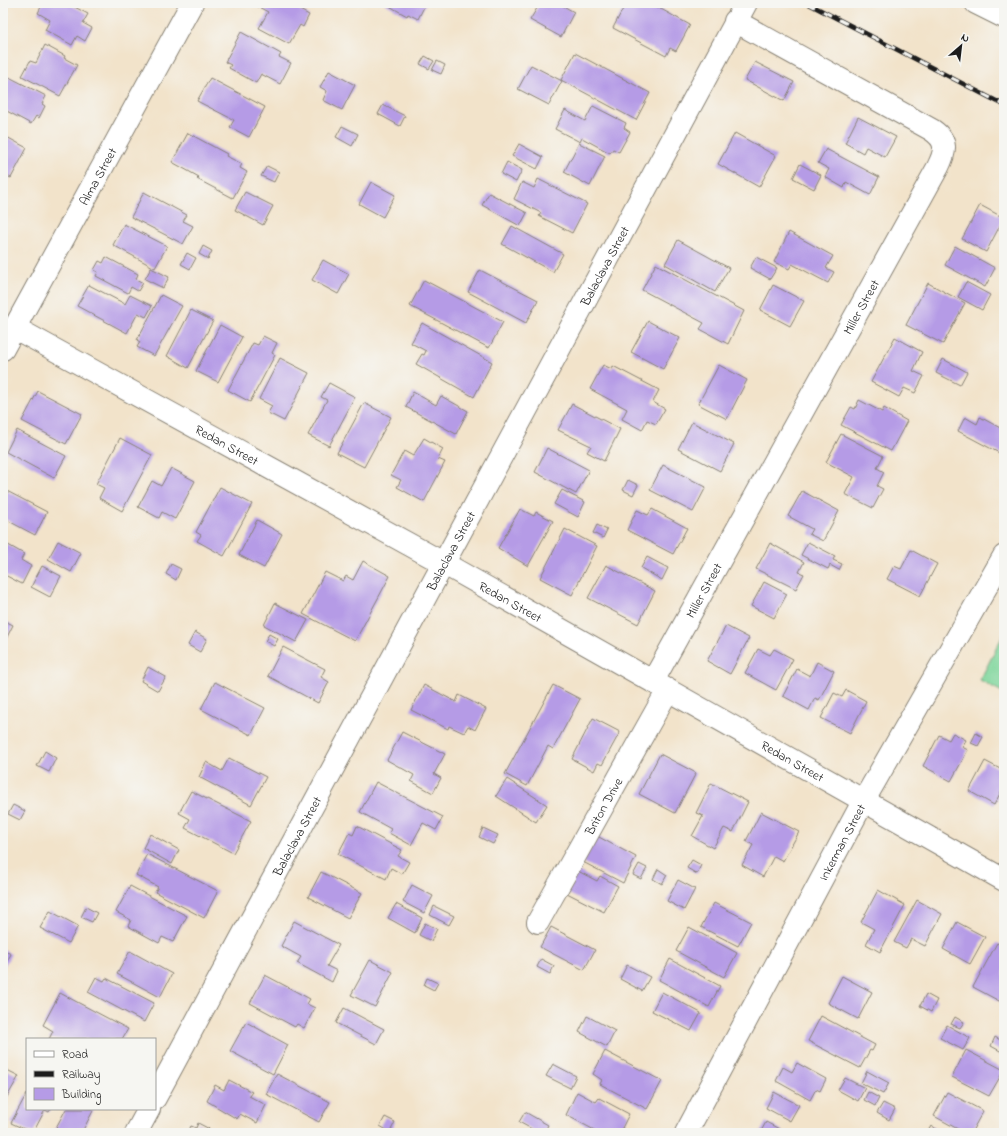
<svg xmlns="http://www.w3.org/2000/svg" width="1007" height="1136" font-family="'Indie Flower',sans-serif">
	<style>
		.green { fill: #7fd69b; stroke: #4e795c }
		.building { fill: #b59be6 }
		.lines { fill: none; stroke-linecap: round; stroke-linejoin: round }
		.minor-casing { stroke: #878073; stroke-width: 24 }
		.tertiary-casing { stroke: #878073; stroke-width: 24 }
		.minor { stroke: #fff; stroke-width: 22 }
		.tertiary { stroke: #fff; stroke-width: 22 }
		.rail-casing { stroke: #1c1c1c; stroke-width: 4.5 }
		.rail { stroke: #f6f6f2; stroke-width: 3; stroke-dasharray: 9; stroke-linecap: butt }
		.labels { text-anchor: middle; stroke-width: 3; stroke-linejoin: round; paint-order: stroke }
		.street-label { font-size: 13px; fill: #1c1c1c; stroke: #f6f6f2 }
	</style>
	<rect width="100%" height="100%" fill="#f6f6f2"/>
	<filter id="ink" filterUnits="userSpaceOnUse"><feTurbulence type="fractalNoise" baseFrequency=".025" numOctaves="2"/><feDisplacementMap in="SourceGraphic" scale="8" xChannelSelector="R" yChannelSelector="G"/><feConvolveMatrix kernelMatrix="1 2 1 2 8 2 1 2 1" color-interpolation-filters="sRGB"/></filter>
	<filter id="wash" filterUnits="userSpaceOnUse"><feTurbulence type="fractalNoise" baseFrequency=".012" numOctaves="4" result="noise"/><feDisplacementMap in="SourceGraphic" scale="16" xChannelSelector="R" yChannelSelector="G"/><feGaussianBlur stdDeviation="0.9" result="paint"/><feColorMatrix in="noise" values="0 0 0 0 0 0 0 0 0 0 0 0 0 0 0 0 0 1.4 0 .05"/><feComposite in="paint" operator="in"/></filter>
	<g filter="url(#wash)">
		<rect width="100%" height="100%" fill="#f2e3ca"/>
		<path class="green" d="M1004 633V693L980 680Z"/>
		<g id="blocks">
			<path class="building" d="M43 3H67L88 14 83 23 92 28 85 41 77 36 72 45 45 30 50 20 38 13Z
				M251 3H301L298 9 309 15 303 27 300 25 289 44 259 28 268 12Z
				M384 3H426L418 19 408 14 407 16Z
				M540 3H558L574 12 561 37 530 20Z
				M626 3H650L690 25 676 51 670 48 666 56 613 28Z
				M241 32 281 54 279 57 291 63 280 84 261 74 256 83 229 68 231 65 225 62Z
				M45 45 65 56 64 58 77 65 60 96 22 76 30 61 36 63Z
				M575 53 650 93 636 120 561 80Z
				M425 56 434 61 429 69 420 64Z
				M437 61 445 65 441 74 432 70Z
				M755 62 794 82 784 101 745 80Z
				M531 65 562 81 549 105 518 89Z
				M329 71 355 85 342 110 323 100 327 91 320 87Z
				M9 77 46 96 42 104 45 106 39 118 36 116 31 124 3 109V88Z
				M210 78 265 107 249 137 230 127 234 120 197 101Z
				M383 105 405 116 400 126 378 114Z
				M593 106 626 123 624 128 630 132 619 152 613 149 610 153 582 138 580 142 555 129 565 110 585 121Z
				M858 117 896 137 885 157 866 147 863 153 845 143Z
				M342 126 358 134 352 146 336 137Z
				M188 133 227 154 226 156 242 164 240 168 247 172 233 198 197 179 199 177 172 162Z
				M735 133 776 156 759 187 718 164Z
				M3 135 27 148 11 178 3 174Z
				M579 143 605 156 590 186 564 172Z
				M519 144 543 157 537 169 512 156Z
				M826 149 879 177 870 195 846 182 844 188 825 177 829 169 818 163Z
				M507 162 522 170 516 182 501 174Z
				M800 164 821 175 814 189 793 178Z
				M267 166 279 172 274 182 261 176Z
				M538 179 587 204 572 233 539 216 541 213 514 199 522 182 534 188Z
				M371 182 395 195 383 217 359 204Z
				M144 192 187 215 183 221 193 226 183 244 131 217Z
				M245 192 273 206 263 225 235 210Z
				M489 193 527 213 520 226 482 205Z
				M980 205 1004 218 986 252 962 239Z
				M124 224 167 246 155 268 113 245Z
				M512 226 563 254 553 272 502 244Z
				M789 232 833 256 826 268 834 272 828 283 792 264 789 269 774 262Z
				M678 240 729 268 715 292 665 264Z
				M203 246 212 251 208 259 199 254Z
				M955 246 995 268 985 287 945 265Z
				M187 253 196 258 190 269 181 264Z
				M106 257 138 274 136 279 143 283 138 291 131 287 128 293 96 276 98 272 94 270 99 261 103 263Z
				M756 257 777 268 770 279 750 268Z
				M323 260 349 274 338 294 312 280Z
				M656 264 744 311 728 344 700 329 704 323 642 290Z
				M151 268 169 277 163 288 145 279Z
				M480 270 538 300 526 323 468 292Z
				M424 280 503 322 489 348 410 306Z
				M966 282 990 295 982 310 958 297Z
				M928 283 965 303 943 344 906 325Z
				M89 285 125 304 130 295 152 306 146 317 138 313 127 333 77 306Z
				M773 285 804 301 790 326 760 310Z
				M161 295 182 306 154 356 137 347 140 342 137 340Z
				M191 310 213 321 188 368 167 356Z
				M648 321 680 338 663 369 631 352Z
				M422 323 492 362 474 397 416 364 422 354 424 355 426 351 411 343Z
				M220 325 242 337 218 382 196 371Z
				M263 336 277 343 272 353 275 355 250 402 228 390 253 343 258 345Z
				M895 337 922 352 913 371 924 376 915 393 904 388 899 397 871 382Z
				M280 358 309 373 284 421 268 413 272 406 259 399Z
				M943 359 967 372 960 385 936 373Z
				M603 365 612 369 613 366 659 390 653 402 665 409 656 424 647 420 642 430 622 419 627 409 590 389Z
				M719 365 747 380 727 419 698 404Z
				M329 383 355 397 329 446 308 435 327 400 321 397Z
				M38 391 82 414 66 444 22 421Z
				M413 392 436 405 441 396 468 411 456 434 406 407Z
				M859 400 882 412 884 408 907 421 891 451 841 425 851 407 855 409Z
				M364 403 391 417 364 467 337 453Z
				M572 404 620 429 604 461 587 452 591 446 558 430Z
				M965 417 977 424 980 417 1004 430 1003 455 958 431Z
				M692 422 734 444 720 471 678 449Z
				M17 430 66 456 54 478 6 452Z
				M841 434 883 456 877 468 884 472 877 486 883 489 873 508 845 494 854 477 826 462Z
				M120 438 152 455 122 511 99 498 104 488 96 484Z
				M424 438 443 449 438 459 445 462 424 502 397 487 401 480 391 475 404 451 413 456Z
				M547 448 589 470 576 494 535 472Z
				M663 465 706 487 693 512 650 490Z
				M171 468 195 481 175 519 162 512 159 518 138 507 152 481 161 486Z
				M628 480 638 485 633 495 623 490Z
				M220 487 252 504 224 556 197 541 201 535 196 532Z
				M3 489 47 512 35 535 3 518Z
				M562 490 585 502 578 517 554 504Z
				M802 491 839 511 823 541 809 534 812 529 788 516Z
				M520 509 534 516 536 512 553 521 528 566 498 548Z
				M652 509 687 528 673 554 627 530 637 510 648 515Z
				M257 520 282 534 264 568 239 555Z
				M597 525 607 530 603 538 593 533Z
				M565 529 597 546 572 595 540 578Z
				M58 541 81 553 71 572 48 559Z
				M3 542 24 554 21 560 31 566 22 584 3 574Z
				M808 542 835 556 833 560 842 564 839 570 830 565 828 569 801 555Z
				M770 543 804 562 799 572 804 574 796 589 756 569Z
				M911 550 937 564 920 596 887 579 894 566 901 569Z
				M647 557 668 568 662 580 641 568Z
				M363 561 390 576 355 641 303 614 325 572 343 581 346 576 353 580Z
				M171 564 181 569 176 580 166 574Z
				M606 565 655 591 638 624 588 598Z
				M42 566 61 576 50 597 31 587Z
				M764 582 787 594 774 618 751 606Z
				M275 603 308 620 296 642 264 625Z
				M3 620 13 625 3 645Z
				M726 626 749 638 730 674 707 661Z
				M195 632 207 639 200 652 188 645Z
				M269 634 278 639 274 646 265 641Z
				M283 647 325 669 321 677 329 682 318 703 268 676Z
				M758 649 770 655 774 649 793 659 776 690 745 673Z
				M817 662 834 671 819 700 815 698 809 710 783 696 797 669 810 676Z
				M148 667 166 677 158 691 141 681Z
				M215 682 265 708 251 735 201 709Z
				M424 685 456 702 459 695 486 709 475 730 468 726 464 733 449 726 448 729 411 710Z
				M553 685 580 699 553 749 548 746 527 786 505 774Z
				M846 690 866 701 850 733 821 718 834 693 842 697Z
				M593 718 620 732 602 765 598 763 594 771 572 759Z
				M402 732 445 754 434 774 441 778 433 793 411 781 414 775 387 760Z
				M953 733 966 740 962 747 968 750 951 781 923 766 939 735 949 740Z
				M976 733 983 737 978 746 971 743Z
				M45 751 56 758 49 772 37 766Z
				M660 754 696 773 675 813 639 794Z
				M229 758 266 777 251 805 199 777 206 762 222 771Z
				M985 761 1004 771V786L994 805 969 791Z
				M507 779 547 805 536 822 496 796Z
				M376 782 443 817 436 830 423 823 411 845 389 833 391 829 360 812Z
				M711 783 748 802 733 832 724 828 713 848 692 836 703 816 696 813Z
				M191 791 251 821 233 853 185 828 190 819 179 813Z
				M13 805 25 811 20 820 8 814Z
				M761 812 799 832 783 861 774 856 763 877 742 865 753 845 746 841Z
				M357 826 402 850 398 856 409 862 402 874 391 868 386 879 338 854 349 833 353 835Z
				M483 828 498 835 493 844 479 837Z
				M150 834 179 850 172 864 143 848Z
				M597 836 636 857 623 883 583 862Z
				M147 854 218 891 204 918 155 892 158 887 136 875Z
				M692 860 701 865 697 874 687 868Z
				M639 864 647 868 641 879 633 875Z
				M658 869 667 875 662 884 653 879Z
				M578 871 597 881 600 876 618 886 604 912 567 893Z
				M321 872 362 893 348 918 308 897Z
				M678 880 695 889 684 910 667 901Z
				M412 885 433 896 424 913 403 902Z
				M130 886 187 916 173 942 162 937 159 943 128 926 131 920 116 912Z
				M878 890 905 905 880 952 866 944 874 929 861 922Z
				M917 900 942 914 925 946 911 939 906 948 894 942Z
				M714 903 751 922 738 946 701 927Z
				M396 904 422 918 415 933 388 918Z
				M434 906 454 916 449 925 430 915Z
				M86 907 97 913 92 922 81 917Z
				M50 911 78 926 69 943 40 928Z
				M294 921 339 945 327 966 337 971 332 982 297 963 301 957 281 946Z
				M957 922 985 937 970 964 943 949Z
				M425 923 437 929 431 941 419 935Z
				M551 927 595 950 584 970 540 947Z
				M689 927 737 953 724 977 676 951Z
				M997 943 1004 946V996L1001 1002 973 987Z
				M3 950 11 954 5 965 3 964Z
				M130 951 172 974 160 997 117 974Z
				M541 959 554 966 550 974 537 967Z
				M670 959 720 986 709 1007 659 980Z
				M370 960 393 972 375 1007 351 995Z
				M627 965 650 977 642 991 620 979Z
				M265 975 310 999 307 1004 315 1008 304 1028 297 1024 295 1027 250 1003Z
				M842 976 872 992 858 1019 828 1003Z
				M96 977 104 981 106 978 154 1003 144 1022 88 992Z
				M427 978 438 983 434 990 424 985Z
				M662 992 701 1013 691 1031 652 1011Z
				M60 993 128 1029 122 1039H49L53 1031 43 1025Z
				M926 994 937 1000 931 1012 920 1006Z
				M344 1008 384 1029 376 1044 336 1023Z
				M587 1016 615 1031 607 1047 579 1032Z
				M821 1016 875 1045 872 1051 870 1050 860 1068 808 1041Z
				M955 1017 964 1022 960 1028 951 1024Z
				M246 1022 288 1045 273 1074 230 1051Z
				M947 1025 970 1038 963 1050 940 1038Z
				M995 1037 1004 1042 1002 1052 991 1046Z
				M966 1050 1004 1070 989 1096 952 1077Z
				M605 1051 662 1081 647 1109 600 1084 602 1080 593 1074Z
				M797 1063 826 1079 820 1091 816 1089 810 1100 776 1081 783 1067 792 1072Z
				M553 1064 576 1076 570 1088 546 1076Z
				M3 1068 19 1076 7 1097 3 1095Z
				M867 1071 889 1083 883 1094 861 1083Z
				M277 1074 330 1102 319 1122 266 1094Z
				M845 1078 865 1088 858 1101 838 1090Z
				M229 1080 252 1092 249 1096 266 1105 257 1123 240 1114 237 1119 207 1101 215 1085 224 1090Z
				M577 1092 596 1102 599 1098 629 1114 622 1128 628 1132 627 1133H600L566 1115Z
				M774 1092 799 1105 790 1121 766 1108Z
				M868 1092 879 1098 875 1106 864 1100Z
				M947 1092 983 1111 971 1133H965L934 1116Z
				M27 1093V1109H51L49 1112 45 1110 33 1133 11 1123Z
				M883 1103 895 1109 889 1120 877 1113Z
				M66 1109H94L83 1130 90 1133H53Z
				M525 1112 548 1125 544 1133H539L519 1122Z
				M385 1117 395 1122 390 1132 380 1126Z
				M766 1122 783 1131 781 1133H760Z
				M198 1123 217 1133H187L191 1126 196 1128Z
				M931 1126 944 1133H927Z"/>
		</g>
	</g>
	<g filter="url(#ink)">
		<use href="#blocks" fill-opacity="0" stroke="#878073" stroke-width="1"/>
		<g class="lines">
			<defs>
				<g id="minor">
					<path d="M976 3 1004 17"/>
					<path id="s1" d="M15 328 443 563 1004 880"/>
					<path id="s2" d="M3 349 192 3"/>
					<path id="s3" d="M653 681 938 167C946 151 948 141 932 130L735 21"/>
					<path id="s4" d="M538 922 668 690"/>
					<path id="s5" d="M686 1133 864 800 1004 556"/>
				</g>
				<g id="tertiary">
					<path id="s6" d="M155 1098 746 3"/>
					<path d="M136 1133 149 1109"/>
				</g>
			</defs>
			<use href="#minor" class="minor-casing"/>
			<use href="#tertiary" class="tertiary-casing"/>
			<use href="#minor" class="minor"/>
			<use href="#tertiary" class="tertiary"/>
			<defs>
				<path id="rail" d="M807 3 1004 105"/>
			</defs>
			<use href="#rail" class="rail-casing"/>
			<use href="#rail" class="rail"/>
		</g>
	</g>
	<g class="labels">
		<g class="street-label">
			<text dy="5" stroke="none"><textPath href="#s2" startOffset="197">Alma Street</textPath></text>
			<text dy="5" stroke="none"><textPath href="#s6" startOffset="946">Balaclava Street</textPath></text>
			<text dy="5" stroke="none"><textPath href="#s3" startOffset="428">Miller Street</textPath></text>
			<text dy="5" stroke="none"><textPath href="#s1" startOffset="242">Redan Street</textPath></text>
			<text dy="5" stroke="none"><textPath href="#s6" startOffset="622">Balaclava Street</textPath></text>
			<text dy="5" stroke="none"><textPath href="#s3" startOffset="104">Miller Street</textPath></text>
			<text dy="5" stroke="none"><textPath href="#s1" startOffset="566">Redan Street</textPath></text>
			<text dy="5" stroke="none"><textPath href="#s1" startOffset="890">Redan Street</textPath></text>
			<text dy="5" stroke="none"><textPath href="#s4" startOffset="133">Briton Drive</textPath></text>
			<text dy="5" stroke="none"><textPath href="#s6" startOffset="298">Balaclava Street</textPath></text>
			<text dy="5" stroke="none"><textPath href="#s5" startOffset="330">Inkerman Street</textPath></text>
		</g>
	</g>
	<rect width="1007" height="1136" fill="none" stroke="#f6f6f2" stroke-width="16"/>
	<rect x="26" y="1038" width="130" height="72" fill="#f6f6f2" stroke="#9f9f9c"/>
	<rect x="34" y="1051" width="20" height="6" fill="#ffffff" stroke="#9f9f9c"/>
	<text x="62" y="1058" font-size="12" fill="#1c1c1c">Road</text>
	<rect x="34" y="1071" width="20" height="6" fill="#1c1c1c" stroke="#9f9f9c"/>
	<text x="62" y="1078" font-size="12" fill="#1c1c1c">Railway</text>
	<rect x="34" y="1088" width="20" height="12" fill="#b59be6" stroke="#9f9f9c"/>
	<text x="62" y="1098" font-size="12" fill="#1c1c1c">Building</text>
	<g transform="translate(961 46) rotate(28)" stroke="#f6f6f2" stroke-width="3" paint-order="stroke">
	<path d="M0-3L7 15L0 10L-7 15Z" fill="#1c1c1c"/>
	<text y="-6" font-size="11" font-weight="bold" text-anchor="middle" fill="#1c1c1c">N</text>
	</g>
</svg>
